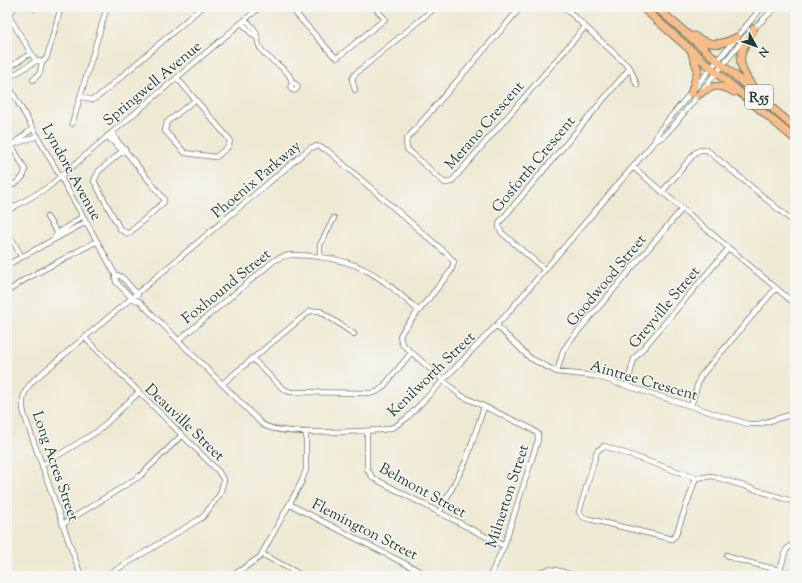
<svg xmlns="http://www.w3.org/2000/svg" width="802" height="583" font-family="'Sorts Mill Goudy',serif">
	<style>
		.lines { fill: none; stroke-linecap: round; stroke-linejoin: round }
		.street-casing { stroke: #67796b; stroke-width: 6 }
		.primary-casing { stroke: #67796b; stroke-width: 9 }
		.street { stroke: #fff; stroke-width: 4.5 }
		.primary { stroke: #f8bd88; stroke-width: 7 }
		.labels { text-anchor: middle; stroke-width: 3; stroke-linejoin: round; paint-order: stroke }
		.shield { fill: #f6f6f2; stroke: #60746d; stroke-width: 1 }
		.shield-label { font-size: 14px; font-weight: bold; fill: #1f3d34 }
		.street-label { font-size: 15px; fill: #1f3d34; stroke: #f6f6f2 }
	</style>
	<rect width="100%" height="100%" fill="#f6f6f2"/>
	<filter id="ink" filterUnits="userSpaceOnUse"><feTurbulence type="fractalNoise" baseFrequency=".025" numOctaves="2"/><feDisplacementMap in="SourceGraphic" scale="8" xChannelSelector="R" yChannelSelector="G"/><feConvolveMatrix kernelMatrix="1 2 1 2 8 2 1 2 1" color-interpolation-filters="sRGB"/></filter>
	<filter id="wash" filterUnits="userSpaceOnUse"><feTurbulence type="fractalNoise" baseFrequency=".012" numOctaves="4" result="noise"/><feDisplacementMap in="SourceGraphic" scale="16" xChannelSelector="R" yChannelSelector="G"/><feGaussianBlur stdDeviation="0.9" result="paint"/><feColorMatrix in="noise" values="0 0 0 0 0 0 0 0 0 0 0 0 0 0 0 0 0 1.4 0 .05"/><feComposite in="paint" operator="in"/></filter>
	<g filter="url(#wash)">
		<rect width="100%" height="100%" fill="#eee9d2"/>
	</g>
	<g filter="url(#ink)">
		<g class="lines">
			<defs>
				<path id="street" d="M15 7 10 13V18L36 61H44L47 57 61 7
					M32 7 34 8
					M290 7 333 55 337 58 385 19 374 7
					M521 7 406 140 407 149 445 183 451 182 585 27
					M564 7 630 68 637 85
					M765 7 772 11 779 7
					M246 20C249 23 254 28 256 32 259 40 256 44 263 52 271 62 291 70 292 83
					M242 23 253 35 256 37
					M752 30 772 11
					M7 69 31 53
					M177 78 230 140 229 146 216 157 185 153 165 131 167 122 195 100
					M7 79 36 61
					M33 80 40 73 42 62
					M7 83 97 241 115 274 116 282 133 299 139 301 262 424C280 437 358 431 382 430L394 427 407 418 507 314 654 142 664 136 674 125 747 35
					M290.5 87a3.5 3.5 0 1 1 7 0a3.5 3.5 0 1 1-7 0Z
					M355 90 352 79 355 74 436 7
					M80 96 92 100 99 96 202 7
					M72 124 107 7
					M111 133 164 199V202L128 234 120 229 94 181 99 171 125 149
					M107 136 124 152
					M654 142 659 131 762 7
					M14 144 38 136
					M7 149 33 128
					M633 167 795 304
					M7 188C15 183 25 180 25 169L12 146
					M662 192 695 153 700 150H707L795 223
					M7 211 47 188 260 7
					M47 217 59 235
					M11 238 22 257
					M54 238 58 233 83 216
					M320 257V245L334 218
					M7 265 86 222
					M545 270 502 233 499 228V223L630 68
					M115 274 122 277 138 295
					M7 292 24 280 97 241
					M497 326 530 358 557 372 595 376 748 424H759L790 415 795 408
					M85 338 218 471 224 480 220 494 203 517 106 576
					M179 340 275 260C287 253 297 255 310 256 363 260 380 277 418 310
					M252 358 282 388 290 392 373 393 378 391 383 387 411 353
					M557 372 563 351 569 342 682 209
					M222 384 310 311H320L354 334
					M627 385 634 359 728 249
					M691 406 700 377 776 288
					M790 415 795 422
					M367 431V469L373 478 504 546
					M42 465 98 431 138 393
					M696 478 676 535 672 539 589 519 583 517 579 512 597 451 604 446 696 478 712 476 795 502
					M289 504 429 576
					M439 513 466 461 484 407
					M63 524 140 476 181 436
					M262 554 303 576
					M727 555 735 559 795 574
					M780 570 786 550 795 542
					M81 576 24 414C21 400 23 391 34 380L310 148 317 146 327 150 447 254 454 262 451 271 404 329 400 336 402 344 460 395 530 428 538 434V440L504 546 490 576
					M232 576 260 557 301 483 306 470V432
					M537 576C546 563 563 573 576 576"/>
				<path id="primary" d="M642 7 717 73 795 139
					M656 7 795 128
					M754 28C737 58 735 62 755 90
					M694 36C710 46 721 46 737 37
					M691 94 698 70 692 53
					M698 95C712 85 719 83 734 92"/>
			</defs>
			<use href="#street" class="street-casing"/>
			<use href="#primary" class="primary-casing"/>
			<use href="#street" class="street"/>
			<use href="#primary" class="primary"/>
		</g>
	</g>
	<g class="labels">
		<rect class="shield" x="745" y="85" width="28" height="24" rx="3"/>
		<g class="shield-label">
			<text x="759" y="102">R55</text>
		</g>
		<g class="street-label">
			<text transform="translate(152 83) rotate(-40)" y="5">Springwell Avenue</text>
			<text transform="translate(484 125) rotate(-49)" y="5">Merano Crescent</text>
			<text transform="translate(533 164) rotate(-50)" y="5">Gosforth Crescent</text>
			<text transform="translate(72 172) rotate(61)" y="5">Lyndore Avenue</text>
			<text transform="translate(256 179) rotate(-40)" y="5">Phoenix Parkway</text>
			<text transform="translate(606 280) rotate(-50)" y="5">Goodwood Street</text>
			<text transform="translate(226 286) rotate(-39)" y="5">Foxhound Street</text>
			<text transform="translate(664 307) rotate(-50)" y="5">Greyville Street</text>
			<text transform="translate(431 374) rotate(-44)" y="5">Kenilworth Street</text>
			<text transform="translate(644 380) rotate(16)" y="5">Aintree Crescent</text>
			<text transform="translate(185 422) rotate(44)" y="5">Deauville Street</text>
			<text transform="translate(56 466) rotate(71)" y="5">Long Acres Street</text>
			<text transform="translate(423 490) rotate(29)" y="5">Belmont Street</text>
			<text transform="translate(507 496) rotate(-72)" y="5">Milnerton Street</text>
			<text transform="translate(365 529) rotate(27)" y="5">Flemington Street</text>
		</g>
	</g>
	<rect width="802" height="583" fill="none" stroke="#f6f6f2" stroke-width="24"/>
	<g transform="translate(756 46) rotate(130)" stroke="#f6f6f2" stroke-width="3" paint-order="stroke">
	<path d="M0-3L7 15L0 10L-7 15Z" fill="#1f3d34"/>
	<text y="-6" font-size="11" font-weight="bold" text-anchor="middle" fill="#1f3d34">N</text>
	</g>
</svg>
